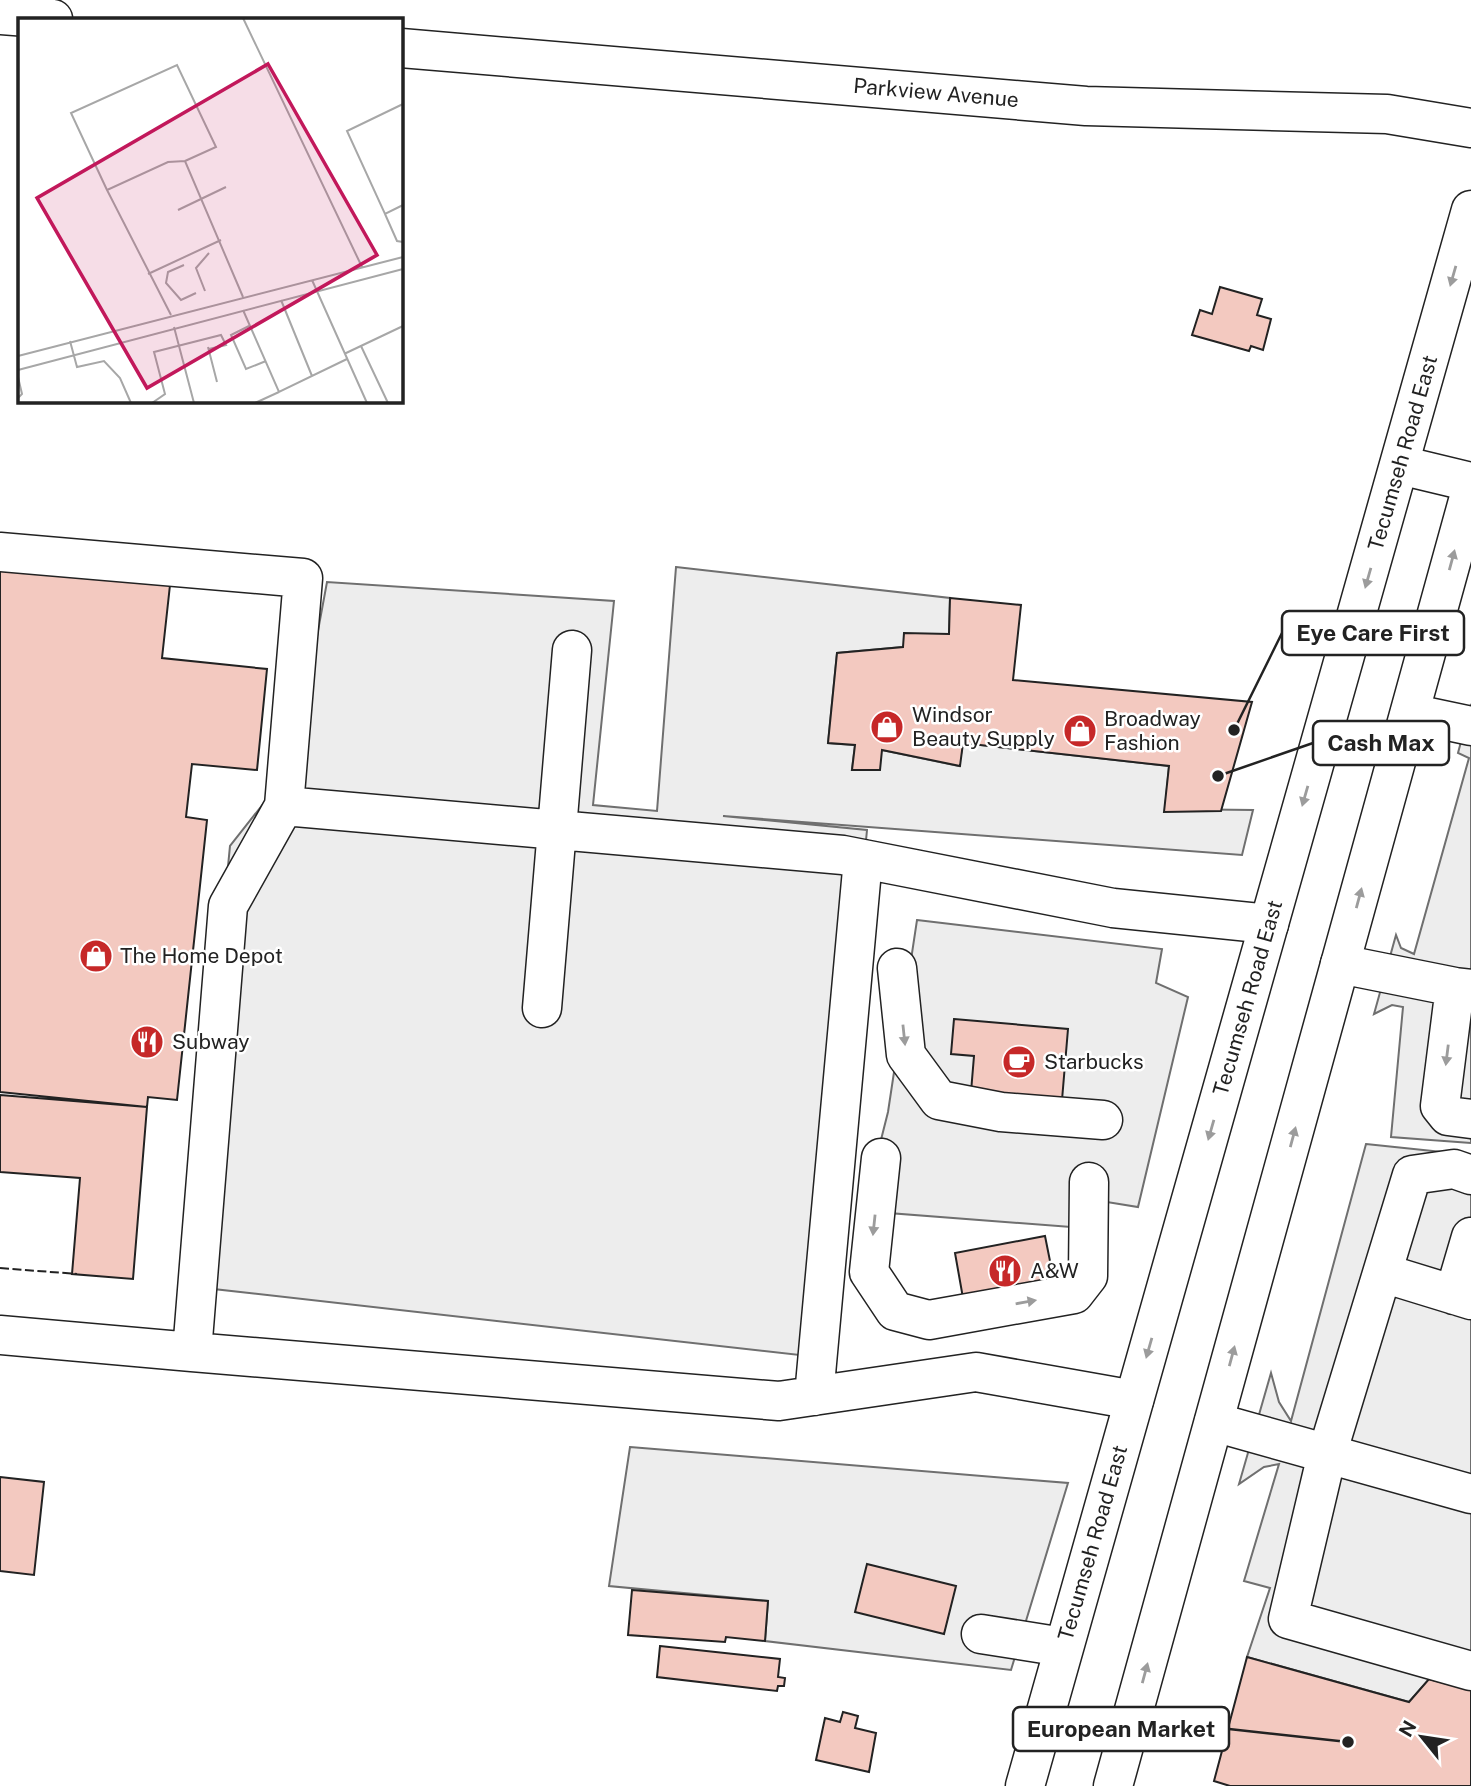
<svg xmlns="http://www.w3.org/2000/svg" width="1471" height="1786" font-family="'Public Sans',sans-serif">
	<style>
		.parking { fill: #ededed; stroke: #6f6f6f; stroke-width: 2 }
		.building { fill: #f3c9c0; stroke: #222; stroke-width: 2 }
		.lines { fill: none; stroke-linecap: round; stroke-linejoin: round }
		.minor-casing { stroke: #222; stroke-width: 41 }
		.major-casing { stroke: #222; stroke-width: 41 }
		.minor { stroke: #fff; stroke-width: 38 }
		.major { stroke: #fff; stroke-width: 38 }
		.fence { stroke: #222; stroke-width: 2; stroke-dasharray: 9 3.5; stroke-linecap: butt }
		.oneway { fill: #9c9c9c }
		.labels { text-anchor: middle; stroke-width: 5; stroke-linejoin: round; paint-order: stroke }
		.street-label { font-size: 21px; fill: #222; stroke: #fff }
		.poi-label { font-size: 21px; fill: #222; stroke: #fff; text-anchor: start }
		.inset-road { fill: none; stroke: #a7a7a7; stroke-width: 2 }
		.view { fill: #c2185b; fill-opacity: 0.15; stroke: #c2185b; stroke-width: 3.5 }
		.inset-edge { fill: none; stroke: #222; stroke-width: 3.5 }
		.leader { fill: none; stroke: #222; stroke-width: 2.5 }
		.callout-dot { fill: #222; stroke: #fff; stroke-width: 2.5 }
		.callout { fill: #fff; stroke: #222; stroke-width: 2.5 }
		.callout-label { font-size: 23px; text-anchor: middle; font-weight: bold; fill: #222 }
	</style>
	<rect width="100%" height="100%" fill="#fff"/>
	<path class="parking" d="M676 567 950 598 949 634 903 647 837 653 828 743 855 745 852 769 882 750 959 766 963 743 1169 766 1165 809 1253 810 1242 855 723 816 867 830 817 1357 187 1286 230 846 293 766 327 582 614 601 593 805 657 811Z
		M1471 704V1143L1391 1137 1403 1007 1392 1005 1374 1014 1396 935 1401 948 1414 954 1469 758 1458 753Z
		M917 920 1162 949 1156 983 1188 997 1138 1207 1101 1201 1071 1227 863 1211 888 1112Z
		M1366 1144 1471 1155V1690L1429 1679 1409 1702 1247 1657 1270 1588 1244 1581 1279 1464 1264 1467 1239 1484 1271 1373 1279 1402 1291 1421Z
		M630 1447 1068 1483 1011 1670 765 1641 768 1601 609 1586Z"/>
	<path class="building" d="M1220 287 1262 299 1257 315 1271 319 1263 350 1251 346 1249 351 1192 335 1200 310 1212 314Z
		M0 568 170 585 162 658 267 669 257 770 192 764 186 817 207 820 177 1100 148 1097 147 1107 0 1092Z
		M950 598 1021 605 1013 680 1252 702 1221 811 1164 812 1169 766 963 743 960 766 882 750 880 770H852L855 745 828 743 837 653 903 647 904 633 949 634Z
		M954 1019 1068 1029 1062 1100 971 1092 974 1056 951 1054Z
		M0 1095 147 1107 133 1279 72 1274 80 1178 0 1172Z
		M1045 1236 1054 1281 963 1298 955 1253Z
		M0 1477 44 1482 34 1575 0 1571Z
		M867 1564 956 1586 944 1634 855 1612Z
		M632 1590 768 1601 765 1641 726 1637 725 1642 628 1635Z
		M660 1646 780 1659 778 1677 785 1678 784 1686H778L777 1691 657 1677Z
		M1247 1657 1409 1702 1429 1679 1471 1690V1786H1230L1214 1781Z
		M843 1712 858 1716 855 1728 876 1733 869 1772 816 1760 825 1718 840 1722Z"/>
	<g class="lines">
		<defs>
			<path id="minor" d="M0 15 53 19
				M401 48 1086 106 1387 114 1471 128
				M1400 465 1471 482
				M0 552 303 578 284 806
				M1410 713 1471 726
				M1340 964 1455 987 1471 989
				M897 968 906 1055 939 1100 1001 1112 1103 1120
				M1455 987 1440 1106 1448 1116 1471 1119
				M542 1008 572 650
				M881 1158 869 1272 895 1311 929 1320 1074 1294 1088 1276 1089 1182
				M1471 1175 1454 1169 1412 1175 1327 1454 1288 1619 1471 1671
				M1383 1273 1471 1300
				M1454 1295 1471 1237
				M0 1335 192 1352
				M814 1396 863 859
				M1134 1400 976 1372 779 1401 192 1352 228 906 284 806 843 855 1113 908 1269 924
				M1214 1422 1471 1494
				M981 1634 1063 1647"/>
			<path id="major" d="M1025 1786 1471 210
				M1113 1786 1471 490"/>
		</defs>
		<use href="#minor" class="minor-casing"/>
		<use href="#major" class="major-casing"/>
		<use href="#minor" class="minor"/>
		<use href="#major" class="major"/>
		<path class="fence" d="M0 1268 77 1274"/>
	</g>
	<defs><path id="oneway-solid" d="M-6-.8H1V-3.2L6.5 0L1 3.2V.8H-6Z" transform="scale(1.75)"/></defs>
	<g class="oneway">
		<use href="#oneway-solid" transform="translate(1453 276) rotate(106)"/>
		<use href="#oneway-solid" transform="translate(1452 560) rotate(-75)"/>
		<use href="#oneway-solid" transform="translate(1368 578) rotate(106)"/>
		<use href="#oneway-solid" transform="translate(1305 796) rotate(106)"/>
		<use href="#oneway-solid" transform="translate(1359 898) rotate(-75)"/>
		<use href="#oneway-solid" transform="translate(904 1035) rotate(84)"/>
		<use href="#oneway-solid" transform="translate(1447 1055) rotate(97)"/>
		<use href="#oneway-solid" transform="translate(1211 1130) rotate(106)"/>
		<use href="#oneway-solid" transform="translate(1293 1137) rotate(-75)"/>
		<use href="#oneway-solid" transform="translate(874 1225) rotate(96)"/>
		<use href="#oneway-solid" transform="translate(1026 1302) rotate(-10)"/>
		<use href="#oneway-solid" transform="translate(1149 1348) rotate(106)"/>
		<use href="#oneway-solid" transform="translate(1232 1356) rotate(-75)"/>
		<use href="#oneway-solid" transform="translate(1145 1673) rotate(-75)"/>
	</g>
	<defs>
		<symbol id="shop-disc" viewBox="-11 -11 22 22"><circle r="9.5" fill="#c62828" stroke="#fff"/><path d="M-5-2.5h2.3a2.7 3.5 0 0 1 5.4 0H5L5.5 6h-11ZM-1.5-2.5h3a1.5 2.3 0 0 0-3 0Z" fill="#fff"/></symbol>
		<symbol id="restaurant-disc" viewBox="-11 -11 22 22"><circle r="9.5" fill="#c62828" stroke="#fff"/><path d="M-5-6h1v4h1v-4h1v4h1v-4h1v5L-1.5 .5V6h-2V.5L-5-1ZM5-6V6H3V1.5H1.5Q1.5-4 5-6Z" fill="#fff"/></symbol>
		<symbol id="cafe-disc" viewBox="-11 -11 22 22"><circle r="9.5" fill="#c62828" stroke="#fff"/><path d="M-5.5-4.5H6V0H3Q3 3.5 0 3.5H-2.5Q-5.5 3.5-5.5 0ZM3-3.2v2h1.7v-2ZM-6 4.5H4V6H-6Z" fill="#fff"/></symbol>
	</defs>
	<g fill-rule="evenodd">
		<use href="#shop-disc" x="868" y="708" width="38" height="38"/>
		<use href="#shop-disc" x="1061" y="712" width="38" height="38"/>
		<use href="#shop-disc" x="77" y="937" width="38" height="38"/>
		<use href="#restaurant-disc" x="128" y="1023" width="38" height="38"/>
		<use href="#cafe-disc" x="1000" y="1043" width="38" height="38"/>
		<use href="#restaurant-disc" x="986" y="1252" width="38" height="38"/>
	</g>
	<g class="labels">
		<g class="street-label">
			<text transform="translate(936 93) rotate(5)" y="7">Parkview Avenue</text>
			<text transform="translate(1403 453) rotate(-74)" y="7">Tecumseh Road East</text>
			<text transform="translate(1248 998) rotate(-74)" y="7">Tecumseh Road East</text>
			<text transform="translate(1093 1543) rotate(-74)" y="7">Tecumseh Road East</text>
		</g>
		<g class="poi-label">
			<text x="912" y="722">Windsor<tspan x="912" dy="24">Beauty Supply</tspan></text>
			<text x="1104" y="726">Broadway<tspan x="1104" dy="24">Fashion</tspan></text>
			<text x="120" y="963">The Home Depot</text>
			<text x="172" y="1049">Subway</text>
			<text x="1044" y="1069">Starbucks</text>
			<text x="1030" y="1278">A&amp;W</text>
		</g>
	</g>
	<g transform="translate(18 18)">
		<rect width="385" height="385" fill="#fff"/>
		<path class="inset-road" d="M225 0 344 249M385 86 329 113 367 196 385 187M89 172 53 95 159 47 198 129 167 143M160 192 208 169M367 196 379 223 385 224M166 247 150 254 148 265 163 282 178 275M130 256 203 222M294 262 349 385M187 273 178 250 191 235M263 282 294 358M225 292 261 374 329 341M153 297 89 172 150 144 167 143 225 279M231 308 213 317 228 351 248 343M156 309 176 385M52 323 59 349 86 343 102 360 113 385M343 328 370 385M190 329 199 364M326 336 385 308M0 338 385 239M0 352 385 251M0 359 4 376 0 380M134 385 147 376 136 334 203 317 208 327 191 331M237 385 261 374"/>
		<path class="view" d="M250 46 359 237 129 370 19 180Z"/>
		<rect width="385" height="385" class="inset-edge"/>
	</g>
	<path class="leader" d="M1234 730L1282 633M1218 776L1313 743M1348 1742L1229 1729"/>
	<g class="callout-dot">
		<circle cx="1234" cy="730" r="7"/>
		<circle cx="1218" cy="776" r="7"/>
		<circle cx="1348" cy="1742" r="7"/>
	</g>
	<g class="callout">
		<rect x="1282" y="611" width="182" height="44" rx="7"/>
		<rect x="1313" y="721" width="136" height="44" rx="7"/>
		<rect x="1013" y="1707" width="216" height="44" rx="7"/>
	</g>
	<g class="callout-label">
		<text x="1373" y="641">Eye Care First</text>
		<text x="1381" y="751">Cash Max</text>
		<text x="1121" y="1737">European Market</text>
	</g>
	<g transform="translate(1422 1737) rotate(300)" stroke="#ffffff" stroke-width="5" paint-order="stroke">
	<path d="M0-5L12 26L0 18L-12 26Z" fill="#222222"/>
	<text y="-10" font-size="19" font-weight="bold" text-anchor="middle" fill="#222222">N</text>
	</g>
</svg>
